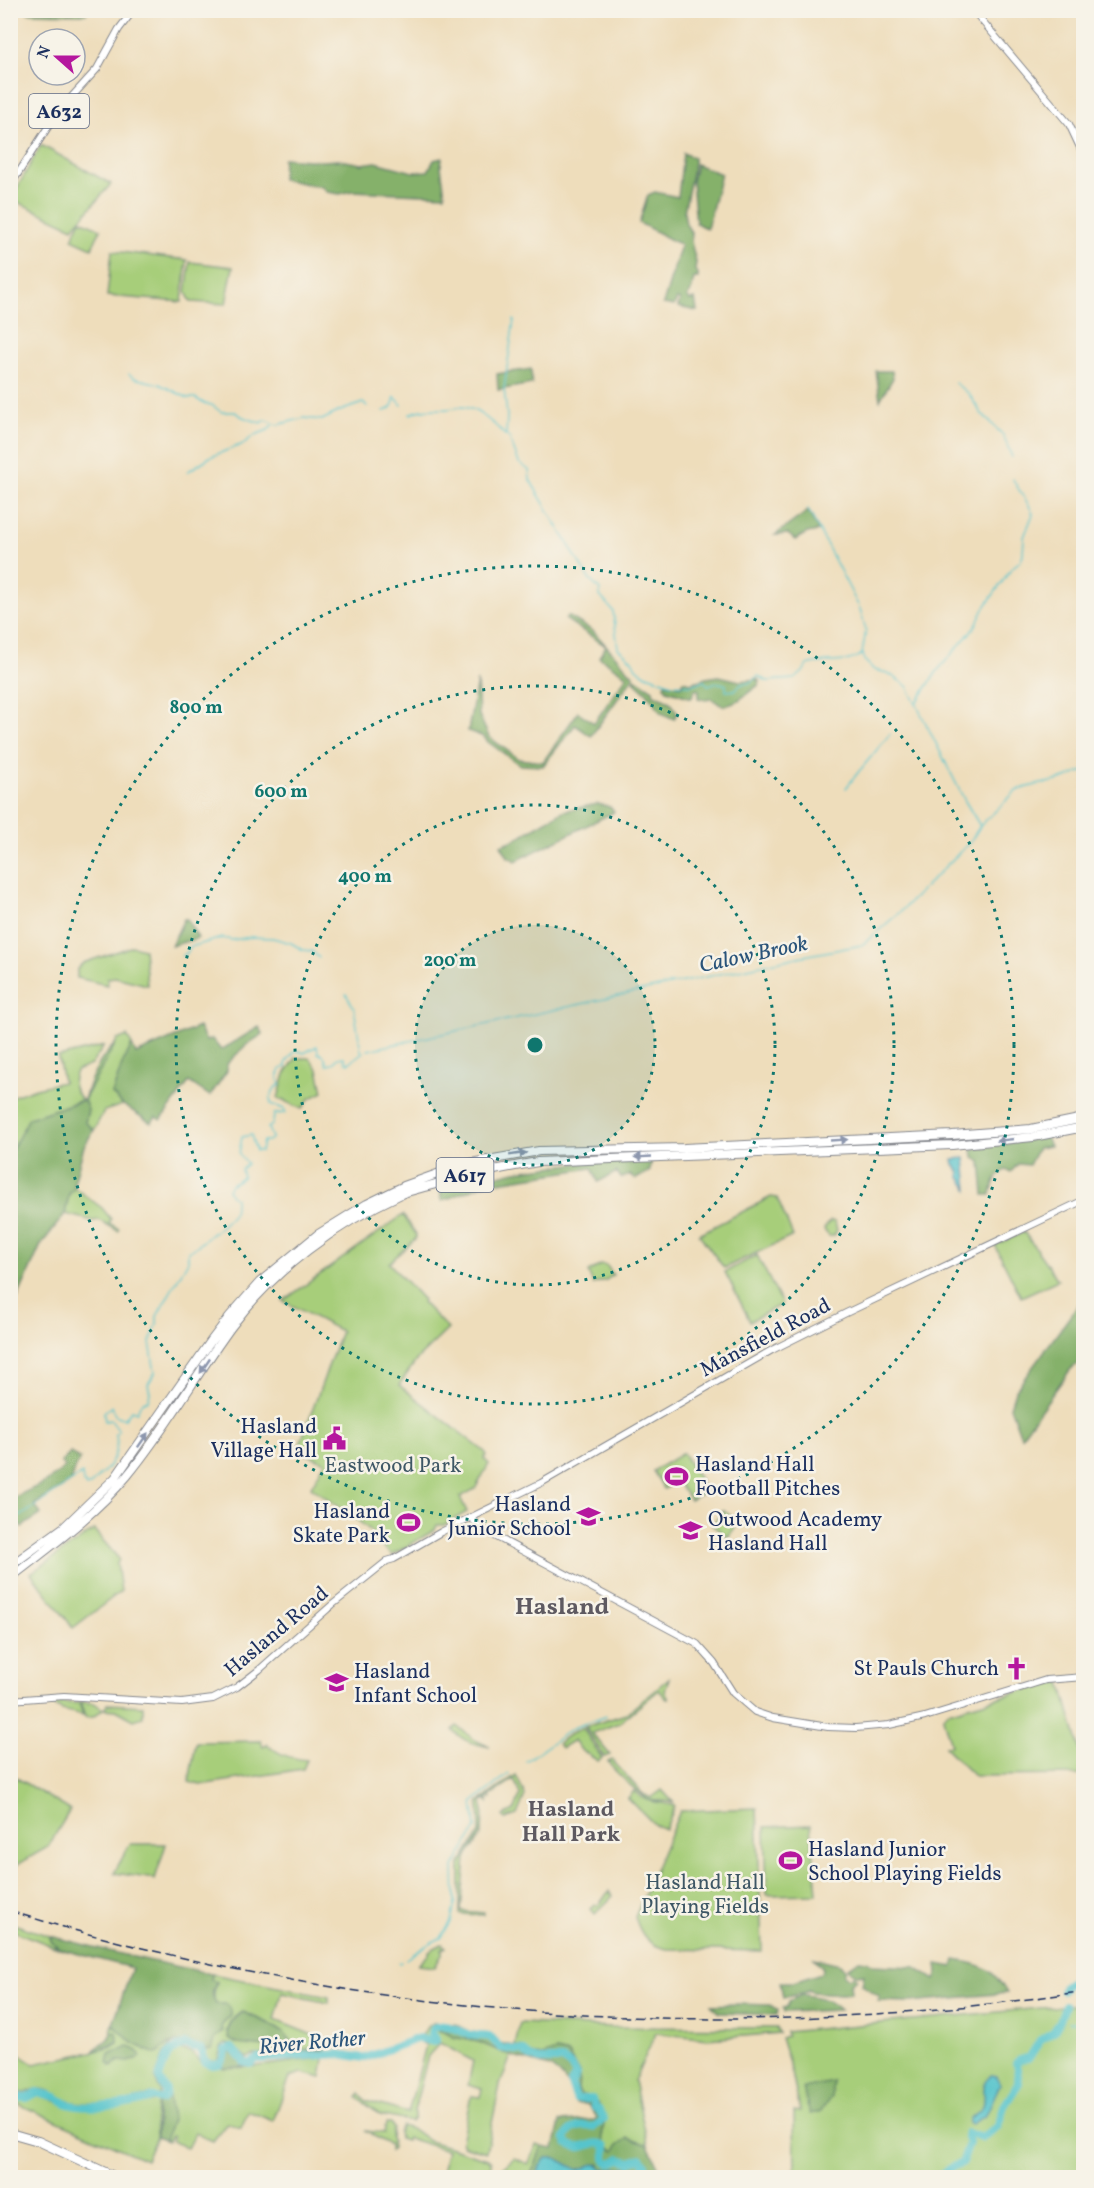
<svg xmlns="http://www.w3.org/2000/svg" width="1094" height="2188" font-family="Vollkorn,serif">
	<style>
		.green { fill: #a7ce7a; stroke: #617e6c; stroke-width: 1.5 }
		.forest { fill: #85b16a; stroke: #507064; stroke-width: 1.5 }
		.water { fill: #56c4cc; stroke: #387a95; stroke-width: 1.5 }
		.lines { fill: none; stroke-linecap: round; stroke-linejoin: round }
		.stream { stroke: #56c4cc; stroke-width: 1.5 }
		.river { stroke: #56c4cc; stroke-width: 8 }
		.major-casing { stroke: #84868c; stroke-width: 8 }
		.highway-casing { stroke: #84868c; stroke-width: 10 }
		.major { stroke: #fff; stroke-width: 6 }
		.highway { stroke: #fff; stroke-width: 8 }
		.rail { stroke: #1b2f5e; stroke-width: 1.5; stroke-dasharray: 9 4.5; stroke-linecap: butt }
		.oneway { fill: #8d97ae }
		.ring { fill: none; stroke: #0f766e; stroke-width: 3; stroke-dasharray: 3 6 }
		.labels { text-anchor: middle; stroke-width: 5; stroke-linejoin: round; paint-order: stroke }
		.shield { fill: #f7f3e8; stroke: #5d6a87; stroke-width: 1.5 }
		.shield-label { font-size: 20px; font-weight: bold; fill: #1b2f5e }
		.street-label { font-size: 21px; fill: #1b2f5e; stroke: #f7f3e8 }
		.poi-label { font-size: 21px; fill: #1b2f5e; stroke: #f7f3e8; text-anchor: end }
		.park-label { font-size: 21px; fill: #3e5765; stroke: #f7f3e8 }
		.water-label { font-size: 22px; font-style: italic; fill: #2a547a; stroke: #f7f3e8 }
		.neighbourhood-label { font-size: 22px; font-weight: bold; fill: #5e5a61; stroke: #f7f3e8 }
		.quarter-label { font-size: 24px; font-weight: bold; fill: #5e5a61; stroke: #f7f3e8 }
		.centre { fill: #0f766e; stroke: #f7f3e8; stroke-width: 3 }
		.ring-label { font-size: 18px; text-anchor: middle; font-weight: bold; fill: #0f766e; stroke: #f7f3e8; stroke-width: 5; stroke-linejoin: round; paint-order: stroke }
	</style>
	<rect width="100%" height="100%" fill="#f7f3e8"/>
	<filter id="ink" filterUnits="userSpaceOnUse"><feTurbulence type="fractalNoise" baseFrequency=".0167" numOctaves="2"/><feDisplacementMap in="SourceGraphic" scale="12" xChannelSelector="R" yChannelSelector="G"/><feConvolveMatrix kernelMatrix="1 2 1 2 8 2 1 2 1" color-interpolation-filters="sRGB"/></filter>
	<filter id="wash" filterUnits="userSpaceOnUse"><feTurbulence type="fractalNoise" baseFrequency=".008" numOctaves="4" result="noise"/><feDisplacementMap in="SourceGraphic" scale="24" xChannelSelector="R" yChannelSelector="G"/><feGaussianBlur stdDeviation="1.35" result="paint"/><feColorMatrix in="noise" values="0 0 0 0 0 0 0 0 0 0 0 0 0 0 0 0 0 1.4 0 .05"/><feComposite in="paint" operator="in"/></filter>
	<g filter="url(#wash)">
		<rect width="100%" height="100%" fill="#edb"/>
		<path class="green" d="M28 11 87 10V11L86 14 28 13Z
			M41 145 111 184 73 228 11 199Z
			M81 220 101 229 92 248 72 239Z
			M112 251 187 260 182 302 107 296Z
			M190 262 233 267 226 304 191 302 186 292Z
			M133 946 144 949 147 985 115 977 108 978 107 985 77 978V969L83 963Z
			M127 1036 132 1045 123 1062 112 1094 123 1105 104 1111 94 1130 85 1122 88 1110 84 1100 117 1040Z
			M104 1046 91 1065 76 1071C71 1083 73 1090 82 1100L29 1118 11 1152V1097L36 1088 63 1082 58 1057Z
			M296 1058H310L318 1069 323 1092 309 1099 302 1109 278 1098 285 1074Z
			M75 1188 102 1208 111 1219 109 1223 119 1229 118 1231 99 1220 93 1221 65 1214 69 1194Z
			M771 1197 777 1198 793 1236 724 1268 699 1234Z
			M403 1215 416 1234V1238L389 1263 423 1300 422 1302 448 1329 418 1358 399 1385 485 1452 487 1455 484 1459 489 1464 475 1489 460 1497 467 1512 444 1525H437L435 1530 392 1555C382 1548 376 1535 366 1527 348 1513 329 1500 311 1487L325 1462 298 1450 341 1331 283 1301Z
			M831 1221 835 1222 837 1230 834 1236H829L824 1230 826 1225Z
			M1024 1232 1058 1280 1021 1297 995 1245Z
			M757 1255 782 1304 750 1321 725 1272Z
			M601 1265 607 1266 613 1275 606 1280 593 1284 588 1272Z
			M683 1453 706 1491 690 1500 678 1482 664 1489 653 1471Z
			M723 1510 739 1522 728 1537 712 1525Z
			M94 1530 119 1559 117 1564 121 1591 73 1628 31 1573Z
			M669 1678 665 1691 669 1698H666L659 1690 619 1723 592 1733 610 1755 604 1757 585 1727 626 1714Z
			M1061 1682 1083 1761V1775L974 1776 945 1747 951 1745 943 1718 948 1712 1046 1684Z
			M80 1702 94 1703 103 1709C98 1713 92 1720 85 1717Z
			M49 1703H79L83 1715 62 1710Z
			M107 1704 143 1706V1717L134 1720 116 1710 105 1709Z
			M457 1726 475 1740 490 1747C475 1744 463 1742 453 1730Z
			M583 1728 602 1758 598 1761 581 1750 574 1740 561 1748 558 1743 573 1732Z
			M261 1741 263 1746 267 1744C279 1755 290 1758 307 1760L303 1769 200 1785 189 1782 196 1742Z
			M612 1760 643 1794 651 1798 662 1790 674 1803C666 1800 658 1802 650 1800 643 1798 612 1769 608 1762Z
			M516 1775 525 1795 517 1815 505 1819 503 1816 514 1811 520 1795 514 1779 490 1796 491 1799 489 1797 487 1798 488 1802 485 1799 482 1802 483 1806 482 1834 466 1858 461 1911 484 1913V1915L460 1914V1864L480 1833 479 1802Z
			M15 1777 70 1810 48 1847 11 1868 10 1779Z
			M634 1791C646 1805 660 1800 675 1806L665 1830 656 1826 628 1798Z
			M757 1808 762 1951 667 1949C647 1945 641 1935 635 1917L680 1811Z
			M811 1825 817 1894 767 1895 765 1827Z
			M130 1844H166L155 1879 114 1873Z
			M609 1891 613 1896 595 1914 591 1909 595 1904 598 1906Z
			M10 1923 50 1936 51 1941 60 1949 11 1930Z
			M442 1944 446 1947 442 1949V1954L435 1967 418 1965 429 1954V1951Z
			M212 1974 329 1997V2003L282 1993 275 2020 315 2036V2049H300L294 2046 284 2033 270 2024 243 2012 233 2019 227 2031 266 2047 274 2055H253L247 2058 231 2045 225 2044 221 2048 217 2062 208 2060 205 2050 212 2049 215 2039 223 2032C219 2015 209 1997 217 1982L211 1980Z
			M1083 2004V2177H795L794 2112 800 2111 792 2073 781 2038 787 2036 786 2032Z
			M432 2023H440L437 2028 453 2037 479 2042 511 2056 500 2085 486 2152 463 2145 461 2142 470 2100 472 2096 480 2097 482 2089 468 2085 473 2061 440 2043 428 2056 414 2111V2118L411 2122 380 2115 358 2098 360 2093 366 2101 408 2113 426 2045 419 2041 427 2027Z
			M520 2023 612 2027 777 2028 779 2033 708 2039 656 2033 634 2081 648 2145 628 2138 615 2151C602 2145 599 2133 605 2121 601 2108 596 2096 581 2095L578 2090 579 2073 568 2054C553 2051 549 2057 538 2056 529 2055 524 2048 515 2046Z
			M113 2024 133 2043 159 2053 163 2047 173 2043 164 2054 155 2079 161 2091 159 2096 152 2094C129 2104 98 2105 73 2102 61 2100 51 2088 38 2089 33 2089 29 2093 24 2093 18 2093 16 2091 11 2094L10 2048 34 2064 110 2048 118 2043 116 2033 111 2032Z
			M177 2050C204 2049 195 2073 221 2066 232 2072 306 2059 324 2058L321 2078 302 2073 290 2077 273 2121 248 2111 241 2128 227 2123 213 2141 195 2133 187 2148 172 2141 173 2137 171 2136 168 2141 156 2137 146 2160 11 2101 13 2098 27 2100 37 2095C49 2097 58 2103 68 2106 91 2113 135 2106 158 2100L155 2122 156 2134 167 2091 161 2079 170 2054Z
			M386 2123H390L393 2127 391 2137 393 2148 390 2151V2145L365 2131 384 2133Z
			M402 2126 414 2130 429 2141 488 2159 491 2162V2167L483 2177H458L441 2172 447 2150 407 2138 406 2141 399 2139 398 2132Z
			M537 2145 542 2147 530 2177H520L499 2171 514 2158 528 2164Z"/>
		<path class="forest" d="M683 153 694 158V163L684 212 686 224 692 234 691 242 696 262 695 270 698 274V278H694L691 291 687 297 690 300 695 299 697 311 678 307 680 300 677 299 674 306 663 304 681 245 639 223 648 195 655 192 678 197Z
			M283 158 322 161 339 160 362 164 376 162 413 172 428 171 434 160 442 158 441 166 445 195 352 191 340 194 327 192 322 187 282 179Z
			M696 164 721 174 707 229 696 223 692 181Z
			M531 369 532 384 498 390 497 374Z
			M876 371H892L893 378 880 400Z
			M808 511 819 531 807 533 795 540 788 534 775 535Z
			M568 616 593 631 634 676 591 736 575 725 543 766 520 765 488 742 484 737 468 731 477 681 479 715 489 737 519 759 543 762 578 712 594 723 627 676 599 657 606 646 565 619Z
			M719 676 740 681 758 679 760 682 759 685C748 691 732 711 719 704 716 702 713 699 710 698L706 700 698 698 699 690H695L692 697H689L667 690 664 686 665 683 682 686 683 681 691 683 706 678Z
			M635 678 653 690 654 695C664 697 673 702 677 713L674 719 661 713 647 693 634 681Z
			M598 804 610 807 614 812 516 861 508 857 501 845 514 840 563 811Z
			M184 919H187L198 938 171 946Z
			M199 1027 206 1041 212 1039 221 1050 259 1027 263 1034 245 1046 227 1064V1071L210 1096 189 1082 161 1120 156 1117 151 1123 123 1105 112 1094 123 1062 132 1045 136 1054Z
			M116 1043 84 1100 88 1110 85 1122 94 1130 84 1146 74 1183 75 1188 69 1194 65 1214 41 1245 11 1313V1151L29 1118 84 1100C90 1077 99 1059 116 1043Z
			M1046 1137 1050 1146 1038 1148 1029 1165 1018 1164 1011 1172 1005 1170C995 1177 993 1183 991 1195H984L981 1162 973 1156 972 1149Z
			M651 1160 650 1171 636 1179 630 1175 621 1178 617 1172 598 1182 592 1168 485 1184 442 1201 440 1190 515 1171 589 1162Z
			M1081 1301 1084 1306 1083 1359 1070 1370 1021 1437 1010 1407 1015 1391Z
			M70 1453 80 1459 75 1468 71 1482 34 1505 41 1514 22 1527 14 1520H11V1500C30 1487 49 1485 65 1466L61 1463Z
			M50 1936 129 1956 212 1974 211 1980 217 1982C212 1990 211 1996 216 2004H226L231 2010V2016L222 2025 223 2032 215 2039 212 2049C194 2052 174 2031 159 2053L155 2054 133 2043 113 2024 132 1968 60 1949 51 1941Z
			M814 1958 840 1964 845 1970 843 1975 849 1978 853 1975 856 1979 850 1984 851 1993 841 1994 812 1992 808 1990 806 1992 783 1998 780 1982H794L821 1973 823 1968Z
			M859 1960 867 1961 873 1965 914 1967 935 1980 938 1973 937 1964 953 1967 955 1960C983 1964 993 1968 1007 1993L910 2002 878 2001 880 1997 862 1985 864 1974 857 1975 847 1969Z
			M801 1995C817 1996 828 1998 840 2010L784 2012 783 2008 787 2007 789 2001Z
			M736 2004 770 2005 778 2010 777 2015 720 2013 711 2005Z
			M243 2012 270 2024 284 2033 294 2046 300 2049H321L324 2042 326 2044V2050L274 2055 266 2047 237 2044 229 2039C226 2027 232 2019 243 2012Z
			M440 2023 455 2024 470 2032 490 2034 499 2043 524 2048 530 2054 542 2056 556 2051 568 2054 579 2073 578 2090 581 2095C596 2096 599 2106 606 2118 601 2132 600 2144 615 2151L618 2145 628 2138 648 2145 663 2177H636V2170C621 2167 616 2170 602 2169L599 2164C586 2169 575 2174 565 2163L540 2166 537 2177H530L542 2147 554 2149 560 2122 595 2120 597 2117 587 2104H576L571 2088 559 2074 550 2067 511 2056 479 2042 453 2037 447 2032 439 2031 437 2028Z
			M111 2032H116L118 2043 95 2051 94 2050 108 2039Z
			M128 2046 138 2051 141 2057 129 2062 119 2061 111 2066 108 2063 110 2054Z
			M230 2052 248 2066 224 2068 221 2066 226 2059 227 2053Z
			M833 2082 831 2097 820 2112 810 2114 803 2088Z
			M169 2097 172 2120 165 2140 156 2137 158 2100 165 2101Z"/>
		<path class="water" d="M965 1158 968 1189 959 1176 960 1172 954 1165 953 1159Z
			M991 2075 996 2076 1000 2084 986 2115 972 2124 969 2123V2119C973 2114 980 2113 983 2106 987 2095 979 2083 991 2075Z
			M546 2158H556L578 2170C588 2169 594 2158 602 2169L629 2167 636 2170V2177H537L540 2166Z"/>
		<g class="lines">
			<path class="stream" d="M514 320 504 389 507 415 506 436 509 437 519 463 529 470 530 480 589 579 600 590V596L613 611 618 648 632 660 636 668 647 675 672 684 690 685 704 681 708 685C714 684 719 681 726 685V691L736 690 741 684 749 683 758 676 767 681 795 679 803 672 807 665C825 659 847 666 862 654
				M129 374 134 378 159 384 188 398H195L205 404 212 405 221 412H235L243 417 261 423 266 420 277 425 304 418 322 420 340 411 363 403 367 406
				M955 383 969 394 981 413 1003 435 1012 457
				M384 411C392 409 393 405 395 397L402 405
				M410 414C425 407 431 410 447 409 452 409 457 407 462 407 476 407 496 425 505 435
				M187 472 210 457 243 444 255 435 268 430 272 425
				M808 509 860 609 866 630 862 654 864 660 874 670 888 673 907 686 965 801 980 826
				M917 702 938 670 975 627 985 607 1011 569 1021 560 1023 554 1024 537 1033 514C1028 501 1019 492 1013 479
				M861 769 890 734
				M846 788 860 770
				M182 956 187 953 190 947 222 938 232 940 251 937 273 938 291 943 303 950 312 951 319 958
				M346 994 354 1008 361 1051
				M368 1050 798 957 862 945 900 912 970 842 980 826 1015 792C1027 785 1043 784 1056 781 1065 779 1075 774 1084 771
				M10 1518 21 1516 82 1474 83 1482 87 1487C93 1484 94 1481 98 1477 112 1466 119 1452 116 1434L119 1431 111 1420 105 1421 104 1412 112 1406 115 1415 125 1419 131 1410 137 1412 141 1403 148 1400 150 1393 148 1384 155 1373 150 1342 157 1324V1316L188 1261V1252C197 1247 230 1220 234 1212 235 1209 235 1202 235 1198L230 1194 228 1190 231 1184 243 1177 241 1169 247 1164 239 1154 242 1137 251 1135 256 1151H261L263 1141H268L272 1138 268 1128 273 1124 274 1114 286 1113 284 1109 271 1104 270 1097 275 1088 280 1085 278 1077 281 1069 286 1067V1062L296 1050 304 1053 317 1046 318 1053 324 1056 327 1065 332 1064 338 1058 344 1057 346 1062 349 1063 363 1052
				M526 1761 573 1728 606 1716
				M406 1959 430 1943 441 1938 451 1922 455 1903 454 1867 476 1828 473 1802 509 1774
				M399 1963 401 1962
				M1069 2022 1084 2021"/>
			<path class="river" d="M1063 1991 1065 1985 1084 1977
				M10 2097 27 2098 38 2092C44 2094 50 2095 56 2097 60 2099 64 2103 68 2104 85 2110 138 2105 153 2097L161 2100 165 2097 166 2090 159 2078C167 2057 164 2053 186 2044L193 2048 201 2049 205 2062 212 2065 220 2064 224 2057 225 2050 232 2048 244 2062 250 2064 257 2059 339 2054 365 2058 419 2038 433 2042 436 2041V2038L431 2033 433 2028C446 2021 458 2031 470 2035 476 2036 484 2036 490 2037L501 2048 523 2051 530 2057 540 2060H562L570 2065 576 2075 571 2083 576 2099H592L594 2107 599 2110 604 2119 594 2127C582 2125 571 2126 565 2138L568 2144C572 2146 578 2148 582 2147 592 2145 597 2140 606 2146L605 2159C609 2166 615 2161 620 2159L630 2162 641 2158 645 2164 643 2178
				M936 2178C946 2172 951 2166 962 2163L969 2143 966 2135 967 2133 982 2138 998 2126 1004 2106 1019 2083 1016 2063 1020 2059 1029 2058 1040 2040 1054 2031 1060 2021 1065 2006"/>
		</g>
	</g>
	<g filter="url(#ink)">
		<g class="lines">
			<defs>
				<path id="major" d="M973 10 1069 124 1084 156
					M10 186 57 113 97 69 119 29 129 16 136 10
					M471 1518 480 1527 491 1534 697 1644 714 1663 733 1693 755 1712 773 1718 828 1727 856 1728 889 1725 925 1717 1046 1680 1084 1677
					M10 1700 64 1696 182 1703 213 1699 237 1687 259 1670 332 1605 387 1561 394 1559 441 1532 541 1483 772 1350 846 1313 1084 1200"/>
				<path id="highway" d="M10 1566 64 1527 115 1478 211 1341 230 1316 260 1282 317 1235 367 1204 404 1186 465 1164 539 1151 684 1148 952 1135 1031 1129 1084 1118
					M10 1578C51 1546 93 1516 127 1476 166 1429 195 1376 231 1327 274 1269 336 1224 401 1194 411 1190 422 1188 432 1185 467 1175 502 1168 538 1162L952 1145 1033 1137 1084 1127
					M10 2133 38 2141 118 2178"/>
			</defs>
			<use href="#major" class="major-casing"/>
			<use href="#highway" class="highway-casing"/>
			<use href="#major" class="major"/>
			<use href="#highway" class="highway"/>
			<path class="rail" d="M10 1911C353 2018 729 2047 1084 1991"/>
		</g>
		<defs><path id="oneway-solid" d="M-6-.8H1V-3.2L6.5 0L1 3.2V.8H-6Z" transform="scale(1.5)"/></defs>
		<g class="oneway">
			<use href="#oneway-solid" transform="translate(839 1140) rotate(-3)"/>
			<use href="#oneway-solid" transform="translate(1005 1140) rotate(174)"/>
			<use href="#oneway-solid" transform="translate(518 1154) rotate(-9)"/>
			<use href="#oneway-solid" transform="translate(643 1157) rotate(177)"/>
			<use href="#oneway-solid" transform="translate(205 1366) rotate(124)"/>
			<use href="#oneway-solid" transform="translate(143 1440) rotate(-55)"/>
		</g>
	</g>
	<circle cx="535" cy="1045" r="120" fill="#0f766e" fill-opacity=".12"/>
	<g class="ring">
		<circle cx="535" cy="1045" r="120"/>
		<circle cx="535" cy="1045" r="240"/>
		<circle cx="535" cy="1045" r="359"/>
		<circle cx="535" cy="1045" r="479"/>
	</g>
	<defs>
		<symbol id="civic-bare" viewBox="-9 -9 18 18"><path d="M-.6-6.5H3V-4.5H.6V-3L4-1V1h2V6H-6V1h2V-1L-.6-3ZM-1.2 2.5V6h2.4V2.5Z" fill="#b5179e" stroke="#f7f3e8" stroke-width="2.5" paint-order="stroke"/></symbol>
		<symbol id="stadium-bare" viewBox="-9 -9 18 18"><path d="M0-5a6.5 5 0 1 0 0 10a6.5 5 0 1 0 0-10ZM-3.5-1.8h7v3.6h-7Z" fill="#b5179e" stroke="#f7f3e8" stroke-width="2.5" paint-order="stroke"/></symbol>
		<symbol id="school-bare" viewBox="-9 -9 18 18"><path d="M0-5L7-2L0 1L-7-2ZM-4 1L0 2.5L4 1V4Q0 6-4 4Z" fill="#b5179e" stroke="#f7f3e8" stroke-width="2.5" paint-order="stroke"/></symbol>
		<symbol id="church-bare" viewBox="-9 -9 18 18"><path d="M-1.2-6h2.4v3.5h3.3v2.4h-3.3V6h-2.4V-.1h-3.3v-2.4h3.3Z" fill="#b5179e" stroke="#f7f3e8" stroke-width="2.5" paint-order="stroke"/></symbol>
	</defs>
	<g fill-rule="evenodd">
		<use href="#civic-bare" x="318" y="1422" width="33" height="33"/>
		<use href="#stadium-bare" x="660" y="1460" width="33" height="33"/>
		<use href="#school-bare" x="572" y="1500" width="33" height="33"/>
		<use href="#stadium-bare" x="392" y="1506" width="33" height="33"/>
		<use href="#school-bare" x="674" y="1514" width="33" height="33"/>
		<use href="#church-bare" x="1000" y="1652" width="33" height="33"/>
		<use href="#school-bare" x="320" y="1666" width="33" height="33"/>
		<use href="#stadium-bare" x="774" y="1844" width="33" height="33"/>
	</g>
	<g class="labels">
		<g class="shield">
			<rect x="29" y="94" width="60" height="34" rx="4.5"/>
			<rect x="436.5" y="1158" width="57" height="34" rx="4.5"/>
		</g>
		<g class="shield-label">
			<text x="59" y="118">A632</text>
			<text x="465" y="1182">A617</text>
		</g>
		<g class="street-label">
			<text transform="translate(765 1337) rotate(-28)" y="7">Mansfield Road</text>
			<text transform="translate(276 1631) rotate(-40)" y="7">Hasland Road</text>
		</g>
		<g class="poi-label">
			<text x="317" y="1433">Hasland<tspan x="317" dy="24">Village Hall</tspan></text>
			<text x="695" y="1471" text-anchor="start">Hasland Hall<tspan x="695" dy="24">Football Pitches</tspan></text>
			<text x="571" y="1511">Hasland<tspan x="571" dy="24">Junior School</tspan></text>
			<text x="390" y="1518">Hasland<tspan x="390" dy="24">Skate Park</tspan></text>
			<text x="708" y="1526" text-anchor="start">Outwood Academy<tspan x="708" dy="24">Hasland Hall</tspan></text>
			<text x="999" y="1675">St Pauls Church</text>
			<text x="354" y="1678" text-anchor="start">Hasland<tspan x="354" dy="24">Infant School</tspan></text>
			<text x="808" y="1856" text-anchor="start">Hasland Junior<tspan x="808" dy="24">School Playing Fields</tspan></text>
		</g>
		<g class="park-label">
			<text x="393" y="1472">Eastwood Park</text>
			<text x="705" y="1889">Hasland Hall<tspan x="705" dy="24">Playing Fields</tspan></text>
		</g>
		<g class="water-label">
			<text transform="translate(753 953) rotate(-12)" y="8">Calow Brook</text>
			<text transform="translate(312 2041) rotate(-5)" y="8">River Rother</text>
		</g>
		<g class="neighbourhood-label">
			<text x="571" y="1816">Hasland<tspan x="571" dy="25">Hall Park</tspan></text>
		</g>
		<g class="quarter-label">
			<text x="562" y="1614">Hasland</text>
		</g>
	</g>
	<circle cx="535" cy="1045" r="9" class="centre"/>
	<g class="ring-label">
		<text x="196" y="713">800 m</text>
		<text x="281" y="797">600 m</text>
		<text x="365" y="882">400 m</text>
		<text x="450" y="966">200 m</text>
	</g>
	<rect width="1094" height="2188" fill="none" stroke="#f7f3e8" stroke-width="36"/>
	<g transform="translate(57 57) rotate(291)"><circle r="28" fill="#f7f3e8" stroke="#9fa5b1" stroke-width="1.5"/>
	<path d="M0-4.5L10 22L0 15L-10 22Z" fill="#b5179e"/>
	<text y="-9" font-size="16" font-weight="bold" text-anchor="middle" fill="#1b2f5e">N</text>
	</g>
</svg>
